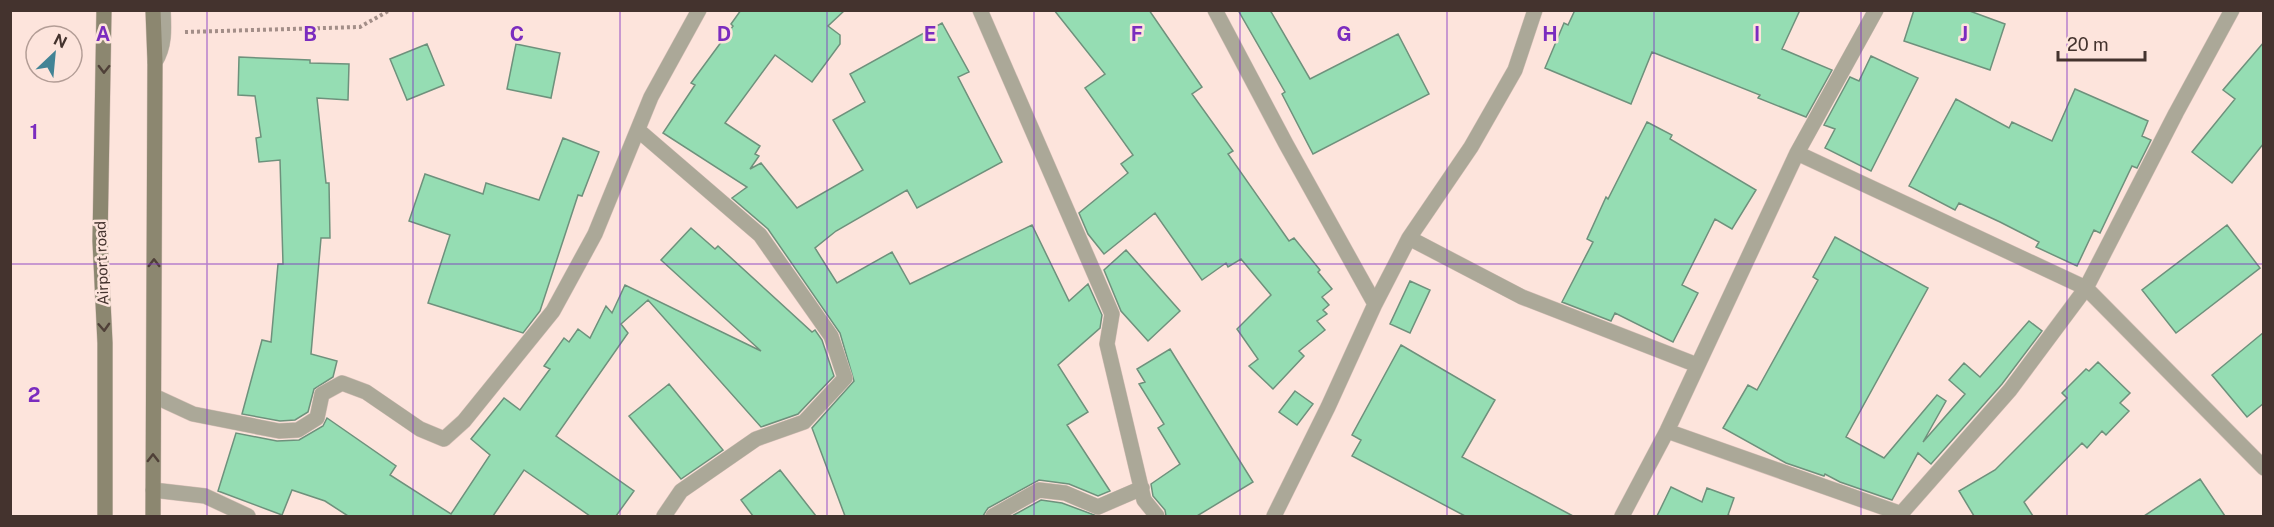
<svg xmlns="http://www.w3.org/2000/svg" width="2274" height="527" font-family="'Public Sans',sans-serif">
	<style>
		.building { fill: #95ddb3; stroke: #6e917c; stroke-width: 1.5 }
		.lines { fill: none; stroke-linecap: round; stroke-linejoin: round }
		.street-casing { stroke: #d8c1b9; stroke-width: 16 }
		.secondary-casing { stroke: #d8c1b9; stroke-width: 16 }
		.path { stroke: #a38e88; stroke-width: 4; stroke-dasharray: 3 3; stroke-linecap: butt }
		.street { stroke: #aba898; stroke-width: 15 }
		.secondary { stroke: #8c8770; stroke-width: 15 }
		.oneway { stroke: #4f4038 }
		.grid { fill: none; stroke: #7b2cbf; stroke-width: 1.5; stroke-opacity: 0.55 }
		.labels { text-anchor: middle; stroke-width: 5; stroke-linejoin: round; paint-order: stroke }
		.street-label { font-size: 15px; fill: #44332e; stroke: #fde4dc }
		.grid-label { font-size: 20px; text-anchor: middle; font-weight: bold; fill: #7b2cbf; stroke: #fde4dc; stroke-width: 5; stroke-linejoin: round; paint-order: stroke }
	</style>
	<rect width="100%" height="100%" fill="#fde4dc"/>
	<path class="building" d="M741 10H845L828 26 840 35V44L812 82 775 55 725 123 760 146 755 154 759 156 750 169 761 163 797 208 863 170 833 120 865 102 850 74 942 23 969 72 958 77 1002 162 917 208 907 190 836 231 815 248 837 283 892 252 910 284 1032 225 1069 301 1088 284 1102 315 1100 328 1058 365 1088 412 1067 425 1110 491 1098 496 1069 484 1039 480 988 508 983 516H845L812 428 854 381 840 333 768 229 732 198 747 187 663 133 695 85 691 83 733 26 731 24Z
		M1054 10H1149L1202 87 1192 94 1233 151 1228 154 1289 241 1294 238 1320 270 1318 272 1332 289 1322 297 1329 305 1323 310 1327 314 1317 321 1325 330 1299 351 1304 356 1273 389 1249 366 1258 359 1237 329 1271 295 1241 259 1228 267 1226 263 1202 280 1155 213 1104 254 1088 234 1079 213 1128 173 1121 164 1133 155 1085 88 1105 74Z
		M1238 10H1270L1310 79 1398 34 1429 94 1313 154 1282 94 1285 92Z
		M1575 10H1800L1782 49 1832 70 1806 117 1758 98 1760 95 1652 52 1631 104 1545 68 1564 23 1568 25Z
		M1914 10H1967L2005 24 1990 70 1904 41Z
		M2264 42V143L2232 183 2192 152 2235 99 2223 90Z
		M427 44 444 85 407 100 390 59Z
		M516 44 560 53 551 98 507 89Z
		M1871 56 1918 78 1871 171 1825 148 1835 129 1824 125 1850 77 1859 81Z
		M239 57 310 60V63L349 64 348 100 317 98 326 183H329L330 238H321L311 354 337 361 333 377 314 389 308 412 295 420 280 421 242 414 262 340 271 342 278 264H283L280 160 259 162 256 138 261 137 255 96 238 95Z
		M2075 89 2148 121 2142 136 2151 140 2137 168 2132 166 2100 233 2094 230 2077 266 2036 247 2039 242 2000 222 1959 203 1955 210 1909 186 1956 99 2009 128 2012 122 2052 141Z
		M1647 122 1672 135 1670 139 1756 190 1732 229 1715 219 1682 285 1698 293 1673 342 1615 313 1611 321 1562 302 1593 242 1587 239 1606 197 1608 199Z
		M563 138 599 152 582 196 578 195 540 311 523 333 428 303 450 235 409 221 425 174 483 194 486 183 539 200Z
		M2227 225 2260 268 2176 333 2142 290Z
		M691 228 715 249 718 246 812 332 815 330 822 340 834 376 798 414 761 427 648 300 621 324 628 333 556 436 634 491 616 516H590L524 470 493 516H348L325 501 292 490 282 515 218 491 236 433 277 441 299 440 323 426 327 418 396 466 390 475 451 514 490 455 471 439 504 398 520 410 550 369 544 366 564 338 569 342 578 329 590 338 606 306 612 313 625 285 761 351 661 260Z
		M1835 237 1928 288 1846 437 1884 458 1937 395 1946 401 1923 442 1965 394 1949 380 1964 363 1980 377 2029 321 2042 331 2002 384 1931 464 1918 453 1892 500 1840 482 1825 474 1824 476 1786 463 1723 428 1748 385 1757 390 1818 280 1813 277Z
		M1126 250 1180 311 1148 341 1121 311 1104 270Z
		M1410 281 1430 290 1410 333 1390 324Z
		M2264 332V403L2247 417 2212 375Z
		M1401 345 1495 400 1462 457 1573 516H1465L1352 456 1361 440 1352 435Z
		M1170 349 1253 482 1197 516H1166L1165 510 1153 496 1151 484 1180 464 1158 428 1164 424 1139 384 1145 382 1137 369Z
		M2098 362 2130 393 2120 403 2129 411 2106 435 2102 431 2087 448 2082 443 2024 502 2033 516H1974L1959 491 1995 470 2067 398 2062 393 2086 369 2089 371Z
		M669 384 723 450 681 479 629 416Z
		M1295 391 1313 404 1297 425 1279 412Z
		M780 470 816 516H753L741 500Z
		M2200 479 2225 516H2144Z
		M1671 487 1702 502 1707 488 1734 498 1728 515 1731 516H1657Z
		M1041 500 1062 503 1097 516H1012Z"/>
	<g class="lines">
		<defs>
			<path id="street" d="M980 10 1112 314 1107 344 1144 500 1157 516
				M1215 10 1286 144 1375 304
				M155 62C165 46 164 29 163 10
				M638 130 760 235 831 336 845 378 804 422 756 439 681 491 664 516
				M1797 153 2086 288 2264 468
				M1409 238 1522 297 1697 365
				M154 396 193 414 279 431 298 430 317 418 322 394 342 383 366 392 420 429 444 439 464 421 553 311 595 234 651 97 699 10
				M1667 431 1902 514
				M153 490 205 496 248 516
				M993 516 1039 490 1065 493 1098 507 1142 488
				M1274 516 1328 407 1375 304 1409 238 1471 147 1515 70 1535 10
				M1622 516 1667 431 1797 153 1876 10
				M1899 516 2010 390 2086 288 2176 113 2232 10"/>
			<path id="secondary" d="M104 10 100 241 105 343V516
				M153 516 155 62 153 10"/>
		</defs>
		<use href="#street" class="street-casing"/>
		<use href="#secondary" class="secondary-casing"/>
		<path class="path" d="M185 32 360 27 390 10"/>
		<use href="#street" class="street"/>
		<use href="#secondary" class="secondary"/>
	</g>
	<defs><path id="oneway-chevron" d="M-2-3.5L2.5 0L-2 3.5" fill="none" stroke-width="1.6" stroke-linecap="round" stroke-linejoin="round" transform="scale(1.5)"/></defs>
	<g class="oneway">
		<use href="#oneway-chevron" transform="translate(104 69) rotate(91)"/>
		<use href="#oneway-chevron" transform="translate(154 263) rotate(-90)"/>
		<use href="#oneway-chevron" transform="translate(104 327) rotate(87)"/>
		<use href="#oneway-chevron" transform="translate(153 458) rotate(-90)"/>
	</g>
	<path class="grid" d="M207 10V516M413 10V516M620 10V516M827 10V516M1034 10V516M1240 10V516M1447 10V516M1654 10V516M1861 10V516M2067 10V516M10 264H2264"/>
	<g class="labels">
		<g class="street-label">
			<text transform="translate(102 263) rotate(-92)" y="5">Airport road</text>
		</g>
	</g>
	<g class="grid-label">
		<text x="103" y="41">A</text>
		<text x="310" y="41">B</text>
		<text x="517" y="41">C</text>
		<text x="724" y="41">D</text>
		<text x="930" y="41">E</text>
		<text x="1137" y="41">F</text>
		<text x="1344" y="41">G</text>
		<text x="1550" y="41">H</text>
		<text x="1757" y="41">I</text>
		<text x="1964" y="41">J</text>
		<text x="34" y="139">1</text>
		<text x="34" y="402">2</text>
	</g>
	<rect width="2274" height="527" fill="none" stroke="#44332e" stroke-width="24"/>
	<g transform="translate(54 54) rotate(26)"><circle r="28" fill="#fde4dc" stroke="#b39d96" stroke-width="1.5"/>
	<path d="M0-4.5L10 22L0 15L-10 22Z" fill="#428395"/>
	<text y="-9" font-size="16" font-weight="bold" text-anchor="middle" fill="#44332e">N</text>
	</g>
	<path d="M2058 51v9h87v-9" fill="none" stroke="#44332e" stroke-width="3"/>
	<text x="2067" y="51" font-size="18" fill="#44332e" stroke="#fde4dc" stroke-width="4.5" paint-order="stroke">20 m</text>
</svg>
